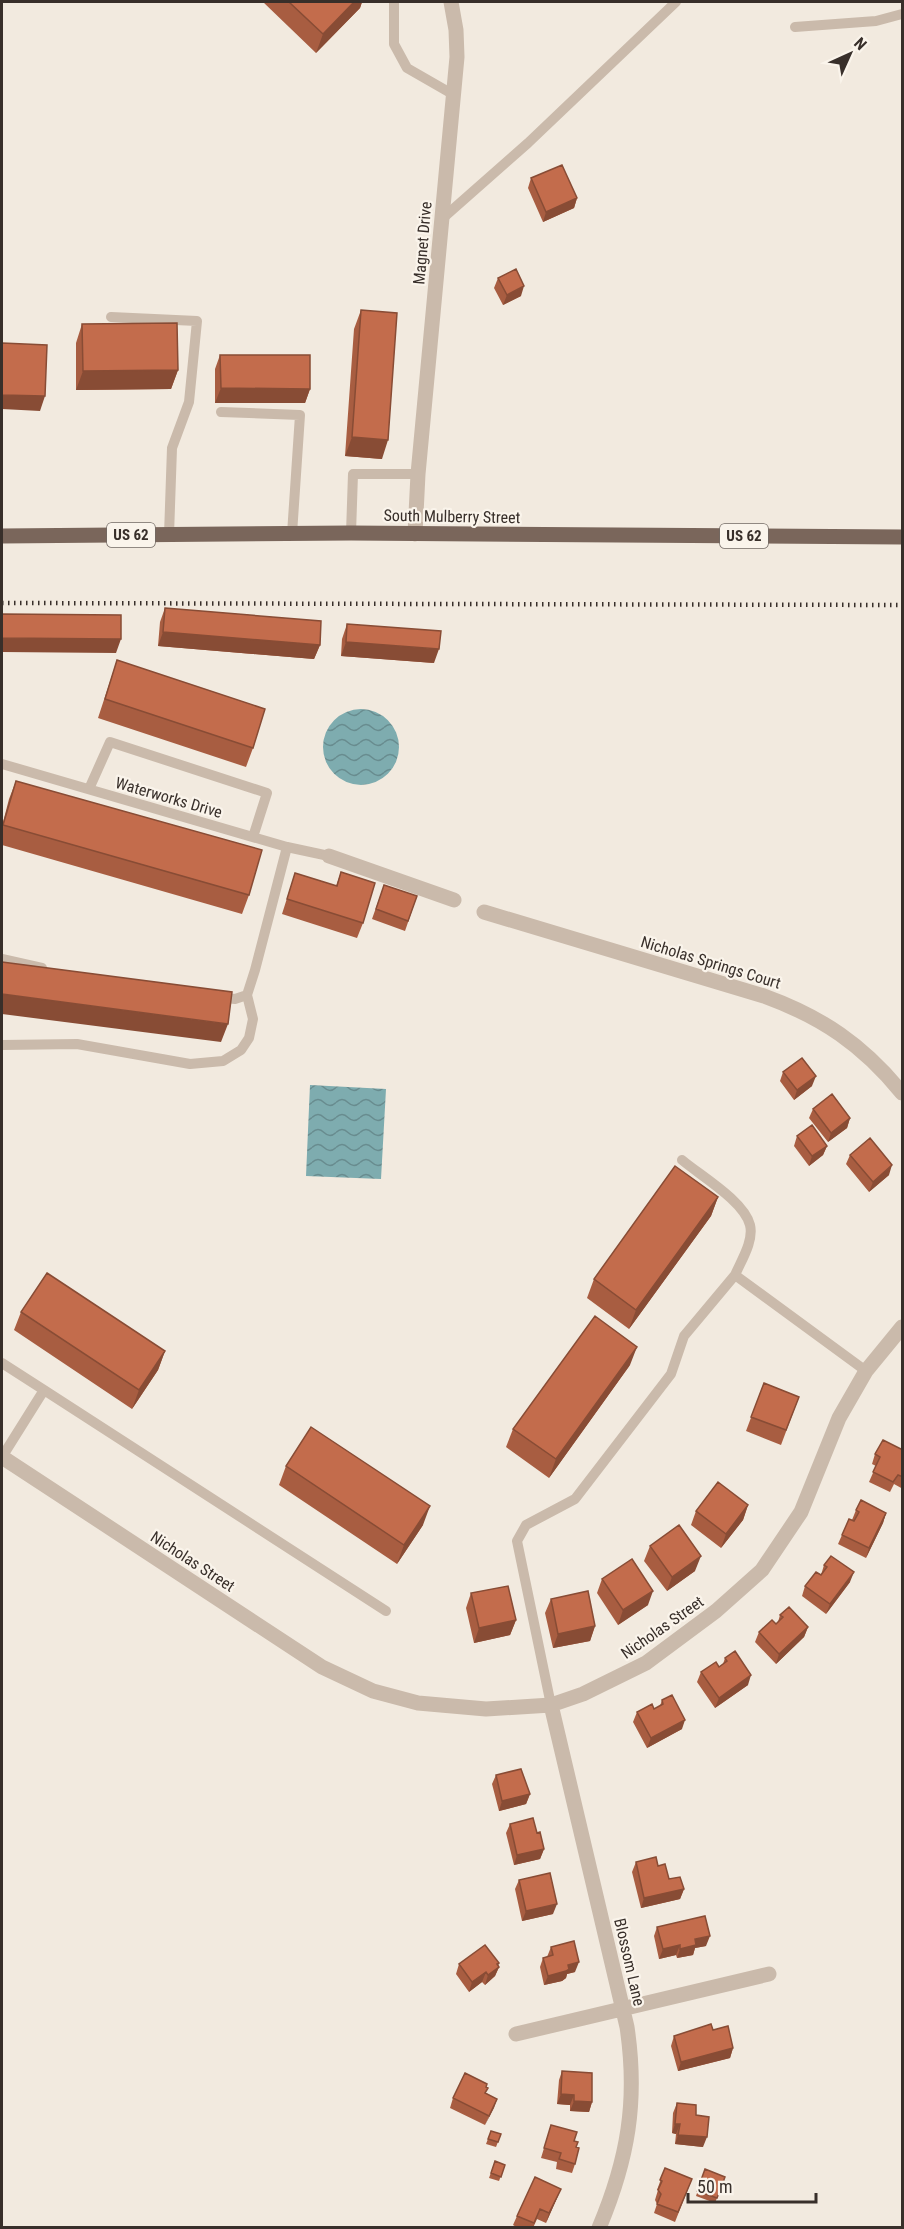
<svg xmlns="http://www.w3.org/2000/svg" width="904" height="2229" font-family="'Roboto Condensed',sans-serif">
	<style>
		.water { fill: url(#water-waves) }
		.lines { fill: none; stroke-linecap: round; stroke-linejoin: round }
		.service { stroke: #cabaab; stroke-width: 10 }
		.minor { stroke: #cabaab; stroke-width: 15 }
		.primary { stroke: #7a665b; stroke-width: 15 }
		.rail { stroke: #382f2a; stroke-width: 4.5; stroke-dasharray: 1.5 4.5; stroke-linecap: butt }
		.wall { fill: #a85d41 }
		.shaded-wall { fill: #884c35 }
		.building { fill: #c36c4c; stroke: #884c35; stroke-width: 1.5 }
		.labels { text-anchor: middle; stroke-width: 4.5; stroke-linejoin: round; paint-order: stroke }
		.shield { fill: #faf4eb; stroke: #726a64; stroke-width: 1.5 }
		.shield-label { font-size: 15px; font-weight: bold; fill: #382f2a }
		.street-label { font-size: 16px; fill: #382f2a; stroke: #faf4eb }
	</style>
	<defs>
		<pattern id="water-waves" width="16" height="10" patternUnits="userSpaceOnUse" patternTransform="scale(1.5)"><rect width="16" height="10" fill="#7eacaf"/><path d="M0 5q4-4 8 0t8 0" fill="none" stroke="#688c8f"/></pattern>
	</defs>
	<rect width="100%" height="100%" fill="#f2eadf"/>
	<path class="water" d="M323 747a38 38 0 1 1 76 0a38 38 0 1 1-76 0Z
		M310 1085 386 1089 381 1179 306 1176Z"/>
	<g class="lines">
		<path class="service" d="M394 2V44L407 68 454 95
			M795 27 876 21 902 14
			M443 218 528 143 676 2
			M111 317 197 321 189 402 172 448 169 535
			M221 412 300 415 292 534
			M351 533 353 474H418
			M2 764 287 847 329 856
			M89 789 110 742 267 793 253 837
			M2 959 42 968
			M217 997 235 999 247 995 255 970 287 847
			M2 1045 77 1044 190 1064 223 1061 241 1050 249 1038 253 1019 247 995
			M682 1160C701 1176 744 1201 750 1225 754 1241 741 1261 735 1275L866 1371
			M2 1363 44 1390
			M2 1457 44 1390 386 1611
			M551 1705 517 1541 526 1525 575 1499 671 1374 684 1336 735 1275"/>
		<path class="minor" d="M415 534 418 474 457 57 456 30 451 2
			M329 856 454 900
			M484 912 764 996C822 1017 863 1045 902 1093
			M2 1457 322 1667 373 1691 418 1703 486 1709 551 1705 583 1694 646 1663 716 1611 762 1570 801 1512 839 1418 866 1371 902 1327
			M551 1705 627 2027C638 2101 628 2159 599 2228
			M516 2034 769 1974"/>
		<path class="primary" d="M2 536 351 533 902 537"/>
		<path class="rail" d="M2 603 902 605"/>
	</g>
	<path class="wall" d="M263 2H362L360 8 316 53Z
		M531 178 577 198 574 208 543 222 528 188Z
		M498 278 521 296 503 305 494 288Z
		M361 310 382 459 345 456 354 329Z
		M82 324 178 370 171 389 76 390V343Z
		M220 355 310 389 305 403H215V369Z
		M165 608 320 645 314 659 158 646 160 622Z
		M347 624 434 663 341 656 342 639Z
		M117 660 253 748 246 767 98 718Z
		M16 781 249 895 242 914 2 845V826L9 799Z
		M341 872 363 923 357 938 282 914 295 873 336 886Z
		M384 885 417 896 405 931 372 919Z
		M783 1072 812 1086 794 1100 780 1081Z
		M813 1109 850 1118 847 1128 828 1142 809 1118Z
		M797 1136 827 1146 823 1155 809 1166 794 1146Z
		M850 1155 889 1175 869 1192 846 1164Z
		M718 1197 711 1216 629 1329 587 1298 594 1279Z
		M21 1312 165 1351 158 1370 132 1409 14 1330Z
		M630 1365 549 1478 506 1447 513 1429Z
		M764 1383 799 1397 781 1445 746 1431Z
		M903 1450V1489L894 1484 890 1492 869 1482 876 1466 872 1464 875 1454Z
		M286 1466 423 1525 397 1564 279 1485Z
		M748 1505 743 1520 721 1548 691 1525 696 1511Z
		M856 1510 886 1513 883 1523 866 1558 838 1544 842 1535 852 1520Z
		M650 1546 695 1571 667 1591 644 1561Z
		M824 1565 850 1582 826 1614 802 1596 805 1586 821 1575Z
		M602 1579 648 1605 618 1625 597 1593Z
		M471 1593 516 1620 510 1635 474 1643 466 1608Z
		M551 1599 595 1626 590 1641 553 1648 545 1613Z
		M780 1615 808 1627 804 1637 776 1664 755 1642 759 1632 776 1624 778 1622Z
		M725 1658 748 1685 715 1708 697 1682 701 1672 719 1667 723 1664Z
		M662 1700 682 1729 647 1748 633 1722 637 1712 654 1709 660 1706Z
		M496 1775 530 1794 526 1804 499 1811 492 1784Z
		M510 1824 537 1833 544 1849 540 1859 514 1865 506 1833Z
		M636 1862 658 1866 669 1879 684 1889 680 1899 641 1908 632 1872Z
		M519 1880 553 1914 522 1921 515 1889Z
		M657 1927 706 1946 695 1948 693 1955 677 1958 676 1955 659 1959 654 1936Z
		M551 1947 575 1972 567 1974 566 1978 562 1981 544 1985 540 1967 543 1958 547 1957Z
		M499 1963 498 1965 499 1967 495 1976 485 1985 482 1982 469 1992 456 1974 459 1964Z
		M713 2030 733 2048 730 2058 678 2071 671 2046 674 2036Z
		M562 2071 592 2102 589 2112 570 2111V2105L557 2104 559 2080Z
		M486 2087V2093L497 2099 485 2125 450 2108 453 2098Z
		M677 2103 696 2115 703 2147 675 2144 676 2134 672 2133 673 2113Z
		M551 2125 574 2141 576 2147 575 2164 572 2173 556 2169 557 2162 541 2158Z
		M491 2131 501 2134 496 2147 486 2144Z
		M495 2161 505 2165 499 2181 489 2178Z
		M665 2168 692 2179 675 2222 654 2213 657 2204 655 2200 658 2190H657Z
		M705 2169 725 2177 715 2203 696 2196Z
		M561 2189 546 2223 537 2219 533 2228H518L513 2225 517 2216Z"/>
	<path class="shaded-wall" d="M354 2H362L360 8 316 53 323 34Z
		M577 198 574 208 543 222 546 212Z
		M524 286 521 296 503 305 507 295Z
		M178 370 171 389 76 390 83 371Z
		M221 388 310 389 305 403H215Z
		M2 395 45 396 40 411 2 409Z
		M352 437 388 440 382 459 345 456Z
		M163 632 320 645 314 659 158 646Z
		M2 638 121 639 116 653 2 652Z
		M346 642 439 649 434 663 341 656Z
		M2 994 228 1024 221 1042 2 1014Z
		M816 1076 812 1086 794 1100 797 1090Z
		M850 1118 847 1128 828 1142 831 1133Z
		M827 1146 823 1155 809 1166 812 1156Z
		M892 1165 889 1175 869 1192 873 1182Z
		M718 1197 711 1216 629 1329 636 1310Z
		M637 1347 630 1365 549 1478 556 1459Z
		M165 1351 158 1370 132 1409 139 1390Z
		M748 1505 743 1520 721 1548 726 1534Z
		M430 1506 423 1525 397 1564 404 1545Z
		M886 1513 883 1523 866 1558 869 1548Z
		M701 1556 695 1571 667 1591 672 1577Z
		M854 1572 850 1582 826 1614 830 1604Z
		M653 1591 648 1605 618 1625 623 1610Z
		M516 1620 510 1635 474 1643 479 1628Z
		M595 1626 590 1641 553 1648 558 1634Z
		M808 1627 804 1637 776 1664 779 1654Z
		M751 1675 748 1685 715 1708 719 1698Z
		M685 1720 682 1729 647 1748 651 1738Z
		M530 1794 526 1804 499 1811 502 1801Z
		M544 1849 540 1859 514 1865 517 1855Z
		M684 1889 680 1899 641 1908 644 1898Z
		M557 1904 553 1914 522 1921 526 1911Z
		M710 1936 706 1946 695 1948 693 1955 677 1958 680 1949 695 1939Z
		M680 1945 676 1955 659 1959 663 1949Z
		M579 1962 575 1972 567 1974 566 1978 562 1981 544 1985 548 1976 568 1965Z
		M499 1963 497 1968 499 1967 495 1976 485 1985 488 1975Z
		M486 1972 482 1982 469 1992 472 1982Z
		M733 2048 730 2058 678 2071 681 2062Z
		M561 2094 574 2095 570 2105 557 2104Z
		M497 2099 494 2108 485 2125 489 2116Z
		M574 2101 592 2102 589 2112 570 2111Z
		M675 2124H680L676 2134 672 2133Z
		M678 2135 707 2137 703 2147 675 2144Z
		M561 2189 557 2198 546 2223 549 2213Z"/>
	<path class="building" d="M289 2H354L323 34Z
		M562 165 577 198 546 212 531 178Z
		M516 269 524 286 507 295 498 278Z
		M361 310 397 313 388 440 352 437Z
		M177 323 178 370 83 371 82 324Z
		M2 343 47 345 45 396 2 395Z
		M220 355H310V389L221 388Z
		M165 608 321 621 320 645 163 632Z
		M2 614 121 615V639L2 638Z
		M347 624 441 631 439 649 346 642Z
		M117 660 265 709 253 748 105 699Z
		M16 781 262 850 249 895 3 825Z
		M341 872 375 883 363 923 287 899 295 873 337 886Z
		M384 885 417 896 408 921 376 909Z
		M2 962 232 992 228 1024 2 994Z
		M802 1058 816 1076 797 1090 783 1072Z
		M832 1094 850 1118 831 1133 813 1109Z
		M812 1125 827 1146 812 1156 797 1136Z
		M870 1138 892 1165 873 1182 850 1155Z
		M675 1166 718 1197 636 1310 594 1279Z
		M47 1273 165 1351 139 1390 21 1312Z
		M595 1316 637 1347 556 1459 513 1429Z
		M764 1383 799 1397 786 1430 751 1417Z
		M311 1427 430 1506 404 1545 286 1466Z
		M883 1440 903 1450V1477L898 1475 893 1482 873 1472 880 1457 875 1454Z
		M718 1482 748 1505 726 1534 696 1511Z
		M861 1500 886 1513 869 1548 842 1535 849 1519 854 1521 859 1512 856 1510Z
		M679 1525 701 1556 672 1577 650 1546Z
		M831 1556 854 1572 830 1604 805 1586 816 1572 821 1575 827 1567 824 1565Z
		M632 1559 653 1591 623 1610 602 1579Z
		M508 1586 516 1620 479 1628 471 1593Z
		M588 1591 595 1626 558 1634 551 1599Z
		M789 1607 808 1627 779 1654 759 1632 772 1620 776 1624 783 1617 780 1615Z
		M735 1651 751 1675 719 1698 701 1672 716 1662 719 1667 727 1661 725 1658Z
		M672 1695 685 1720 651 1738 637 1712 652 1704 654 1709 663 1704 662 1700Z
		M521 1769 530 1794 502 1801 496 1775Z
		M533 1818 537 1833 540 1832 544 1849 517 1855 510 1824Z
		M656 1857 658 1866 665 1864 669 1879 680 1877 684 1889 644 1898 636 1862Z
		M550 1873 557 1904 526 1911 519 1880Z
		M705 1916 710 1936 695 1939 696 1945 680 1949V1945L663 1949 657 1927Z
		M574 1941 579 1962 568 1965 569 1969 566 1971 548 1976 543 1958 553 1955 551 1947Z
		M485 1945 499 1963 497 1964 499 1967 488 1975 486 1972 472 1982 459 1964Z
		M711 2024 713 2030 728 2026 733 2048 681 2062 674 2036Z
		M562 2071 592 2073V2102L574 2101V2095L561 2094Z
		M465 2073 487 2084 486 2087 488 2088 485 2093 497 2099 489 2116 453 2098Z
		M677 2103 696 2105V2115L709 2117 707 2137 678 2135 680 2124H675Z
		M551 2125 577 2132 574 2141 578 2142 576 2147 579 2148 575 2164 559 2159 561 2153 544 2148Z
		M491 2131 501 2134 498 2142 488 2139Z
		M495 2161 505 2165 501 2177 491 2173Z
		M665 2168 692 2179 678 2212 657 2204 661 2194 658 2190 662 2181 660 2180Z
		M705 2169 725 2177 717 2198 697 2191Z
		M535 2177 561 2189 549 2213 540 2209 534 2223 517 2216Z"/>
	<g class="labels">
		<g class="shield">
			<rect x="107" y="523" width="48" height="24" rx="4.5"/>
			<rect x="720" y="524" width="48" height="24" rx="4.5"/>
		</g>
		<g class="shield-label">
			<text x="131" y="540">US 62</text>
			<text x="744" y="541">US 62</text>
		</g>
		<g class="street-label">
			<text transform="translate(422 243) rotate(-85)" y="6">Magnet Drive</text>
			<text transform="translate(452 516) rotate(1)" y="6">South Mulberry Street</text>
			<text transform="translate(169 797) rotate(16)" y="6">Waterworks Drive</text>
			<text transform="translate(711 962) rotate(17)" y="6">Nicholas Springs Court</text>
			<text transform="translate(193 1561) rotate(33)" y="6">Nicholas Street</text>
			<text transform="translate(662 1627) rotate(-35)" y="6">Nicholas Street</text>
			<text transform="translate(630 1962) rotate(77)" y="6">Blossom Lane</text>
		</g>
	</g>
	<rect width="904" height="2229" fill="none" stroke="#382f2a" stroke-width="6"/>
	<g transform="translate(850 54) rotate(45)" stroke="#faf4eb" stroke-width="4.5" paint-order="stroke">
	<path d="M0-4.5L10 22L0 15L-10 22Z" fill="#382f2a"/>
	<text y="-9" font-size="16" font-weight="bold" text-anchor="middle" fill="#382f2a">N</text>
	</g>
	<path d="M688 2193v9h128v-9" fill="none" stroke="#382f2a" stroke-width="3"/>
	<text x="697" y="2193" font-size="18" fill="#382f2a" stroke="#faf4eb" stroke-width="4.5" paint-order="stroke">50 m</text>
</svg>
